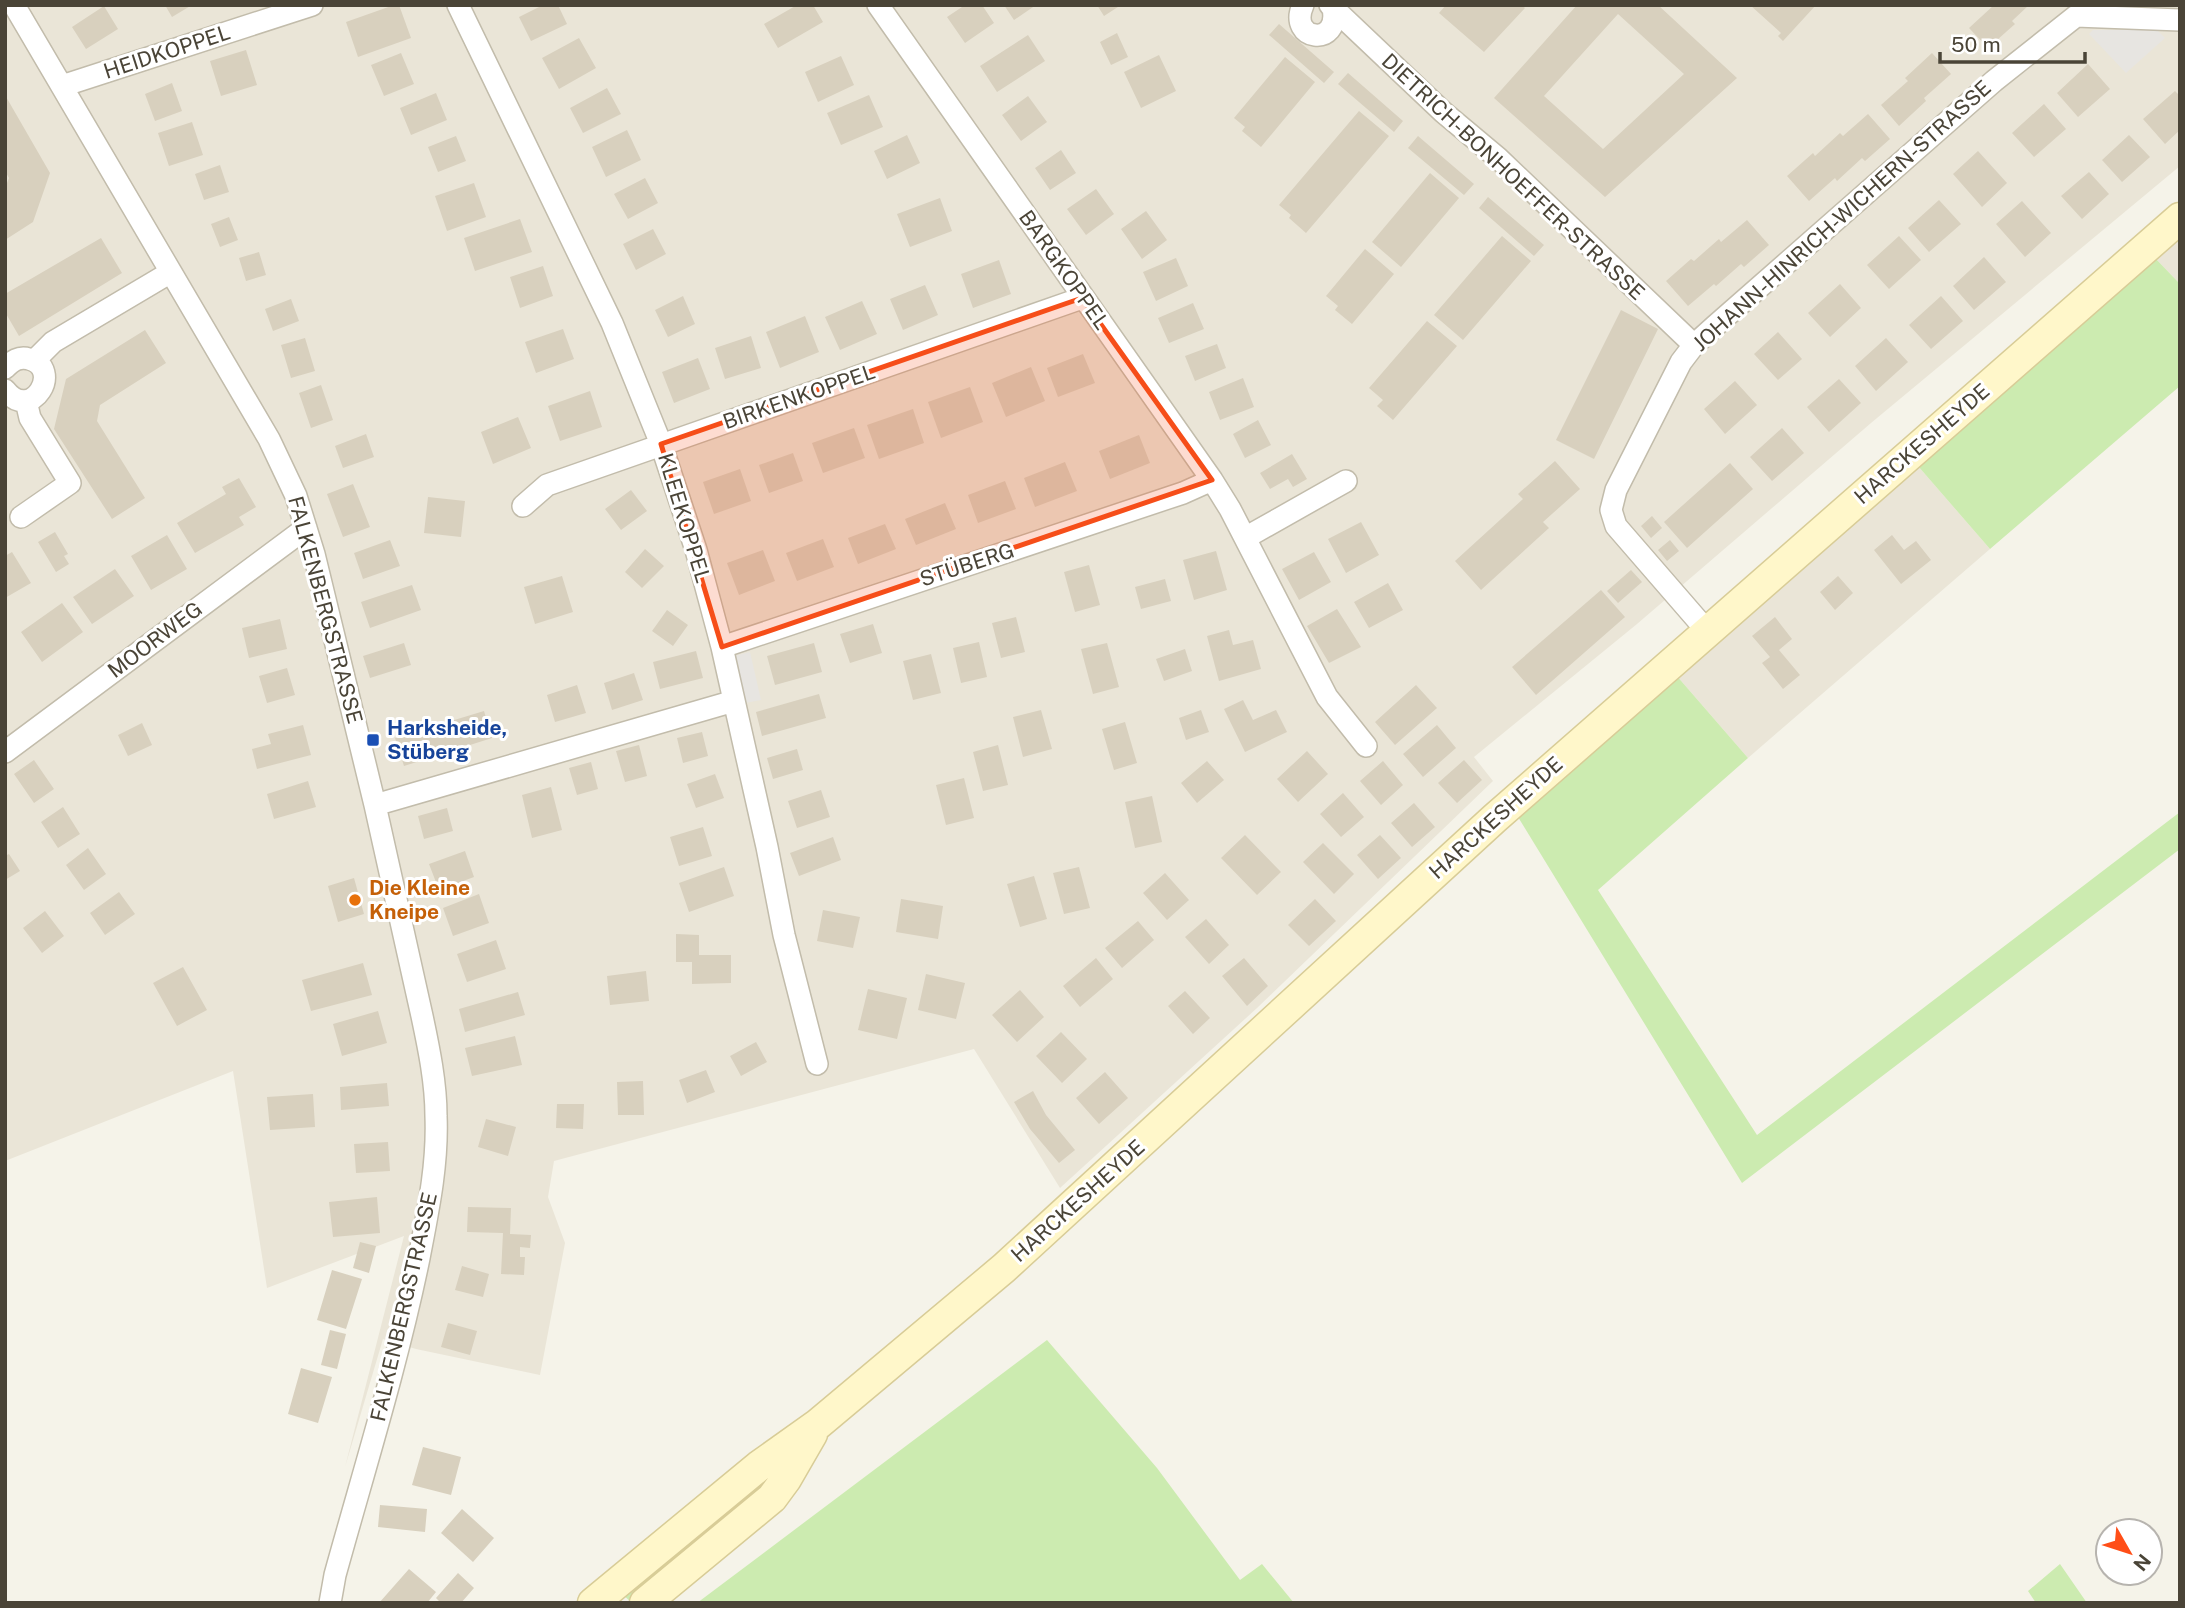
<svg xmlns="http://www.w3.org/2000/svg" width="2185" height="1608" font-family="'Public Sans',sans-serif">
	<style>
		.residential { fill: #eae5d7 }
		.green { fill: #ccebb0 }
		.parking { fill: #e7e5e1 }
		.building { fill: #d8d0be; fill-rule: evenodd }
		.lines { fill: none; stroke-linecap: round; stroke-linejoin: round }
		.minor-casing { stroke: #c2bcab; stroke-width: 24 }
		.secondary-casing { stroke: #d8cc97; stroke-width: 33 }
		.minor { stroke: #fff; stroke-width: 21 }
		.secondary { stroke: #fff7ca; stroke-width: 30 }
		.marked { fill: #f64e19; fill-opacity: 0.2; stroke: #f64e19; stroke-width: 5; stroke-linejoin: round }
		.transit-dot { fill: #1a4fb4; stroke: #fff; stroke-width: 2.5 }
		.food-dot { fill: #e8710a; stroke: #fff; stroke-width: 2.5 }
		.labels { text-anchor: middle; stroke-width: 6; stroke-linejoin: round; paint-order: stroke }
		.street-label { font-size: 21px; fill: #4a4437; stroke: #fff }
		.transit-label { font-size: 21px; font-weight: bold; fill: #164399; stroke: #fff; text-anchor: start }
		.food-label { font-size: 21px; font-weight: bold; fill: #c56008; stroke: #fff; text-anchor: start }
	</style>
	<rect width="100%" height="100%" fill="#f5f3e9"/>
	<path class="residential" d="M5 5H2180V166L1871 423 1637 624 1474 757 1493 781 1257 1008 1060 1188 974 1049 554 1161 548 1197 565 1243 540 1375 416 1349 383 1339 345 1467 404 1236 267 1288 233 1071 5 1161Z
		M2180 237V284L2155 258Z
		M1918 466 1990 549 1748 758 1676 675Z"/>
	<path class="green" d="M2155 258 2180 284V386L1990 549 1918 466Z
		M1676 675 1748 758 1598 890 1757 1135 2180 812V849L1742 1183 1518 817Z
		M1047 1340 1157 1468 1240 1580 1262 1564 1294 1603H697Z
		M769 1480 766 1494 632 1603 621 1593 757 1483Z
		M2060 1564 2087 1603H2036L2028 1591Z"/>
	<path class="parking" d="M2093 30H2157L2165 38 2126 73 2089 34Z
		M750 652 761 700 745 703 734 656Z"/>
	<path class="building" d="M165 5H192L172 17Z
		M394 5H399L411 38 358 57 346 22Z
		M543 5H558L567 24 531 41 519 17Z
		M797 5H813L823 22 778 48 764 24Z
		M965 5H982L994 23 965 43 947 17Z
		M1004 5H1036L1014 20Z
		M1097 5H1121L1104 16Z
		M1446 5H1522L1525 8 1484 52 1439 13Z
		M1577 5H1658L1737 78 1605 197 1494 98ZM1618 14 1684 74 1603 149 1544 96Z
		M1750 5H1816L1783 41 1778 36 1781 33Z
		M1994 5H2029L2012 21 2015 24 1988 48 1969 28Z
		M104 6 118 29 86 49 72 27Z
		M1279 24 1334 72 1324 83 1269 35Z
		M1117 33 1128 57 1111 65 1100 42Z
		M1028 35 1045 61 997 92 980 66Z
		M579 38 596 68 559 89 542 58Z
		M246 50 257 85 221 96 210 61Z
		M401 53 414 84 384 96 371 65Z
		M1932 53 1951 74 1924 98 1926 101 1899 126 1881 105 1908 81 1905 78Z
		M1159 55 1176 91 1141 108 1124 72Z
		M841 56 854 85 818 102 805 72Z
		M1285 57 1315 82 1261 147 1242 131 1245 127 1234 118Z
		M2088 64 2110 89 2078 117 2057 93Z
		M1348 73 1403 121 1394 132 1338 84Z
		M172 83 182 111 155 121 145 94Z
		M607 88 621 114 583 133 570 108Z
		M2175 91 2180 96V130L2165 144 2143 119Z
		M436 93 447 120 411 135 400 108Z
		M5 95 50 173 33 222 5 240V188L9 178 5 171Z
		M869 95 883 127 841 145 827 113Z
		M1028 96 1047 122 1021 141 1002 115Z
		M2044 104 2066 129 2034 157 2012 133Z
		M1359 111 1389 136 1306 233 1289 218 1291 215 1279 205Z
		M1868 114 1890 139 1865 161 1862 158 1837 181 1835 178 1809 201 1787 176 1813 153 1815 156 1840 133 1843 136Z
		M192 122 203 155 169 166 158 133Z
		M627 130 641 160 606 177 592 147Z
		M907 135 920 163 887 179 874 151Z
		M2129 135 2150 157 2122 182 2102 160Z
		M456 136 466 161 438 172 428 147Z
		M1418 136 1474 184 1464 195 1408 148Z
		M1061 150 1076 173 1050 190 1035 168Z
		M1978 151 2007 183 1982 207 1953 174Z
		M220 165 229 192 204 200 195 174Z
		M2089 172 2109 194 2082 219 2061 196Z
		M1430 173 1459 198 1401 267 1372 242Z
		M645 178 658 203 628 219 614 194Z
		M474 183 486 217 447 231 435 196Z
		M1096 189 1114 214 1086 235 1067 209Z
		M1488 197 1544 245 1534 256 1479 208Z
		M940 198 952 231 910 247 897 214Z
		M1939 200 1961 224 1929 252 1908 228Z
		M2022 201 2051 233 2025 257 1996 224Z
		M1146 211 1167 240 1142 259 1121 229Z
		M229 217 238 240 220 247 211 224Z
		M520 219 532 252 475 271 464 238Z
		M1747 220 1769 245 1744 267 1741 264 1716 286 1714 284 1688 306 1666 281 1691 259 1694 261 1719 239 1721 242Z
		M653 229 666 254 636 270 623 244Z
		M1502 236 1531 261 1463 340 1434 315Z
		M1899 236 1921 260 1889 289 1867 265Z
		M101 238 122 273 19 336 5 312V294Z
		M1365 249 1394 274 1352 324 1335 310 1338 306 1326 296Z
		M259 252 266 275 246 281 239 258Z
		M1984 257 2006 282 1974 310 1953 286Z
		M1176 258 1188 286 1156 301 1143 272Z
		M999 260 1011 294 973 308 961 274Z
		M543 266 553 296 520 308 510 277Z
		M1840 284 1861 308 1830 337 1808 313Z
		M925 285 938 315 903 330 890 299Z
		M683 296 695 324 668 337 655 310Z
		M1941 296 1963 321 1931 349 1909 325Z
		M291 299 299 321 273 331 265 309Z
		M862 301 877 334 840 350 825 317Z
		M1193 303 1204 329 1169 343 1158 318Z
		M1621 310 1658 329 1594 459 1556 440Z
		M805 316 819 352 780 368 766 332Z
		M1427 321 1457 346 1393 420 1377 406 1383 400 1369 388Z
		M563 329 574 359 536 373 525 342Z
		M145 330 166 363 100 405 97 421 145 498 112 519 54 429 66 379Z
		M1778 332 1802 359 1778 380 1754 354Z
		M751 336 761 368 725 379 715 348Z
		M305 338 315 371 291 378 281 345Z
		M1886 338 1908 362 1876 391 1855 366Z
		M1217 344 1226 368 1195 381 1185 356Z
		M1083 354 1095 383 1058 397 1047 368Z
		M698 358 710 389 674 403 662 372Z
		M1031 367 1045 401 1006 417 992 383Z
		M1243 378 1254 407 1220 420 1209 392Z
		M1839 379 1861 403 1829 432 1807 407Z
		M1735 381 1757 405 1725 434 1704 409Z
		M321 385 333 420 311 428 299 393Z
		M970 387 983 422 941 438 928 402Z
		M590 391 602 427 560 441 548 406Z
		M913 409 924 443 879 459 867 425Z
		M518 417 531 448 493 464 481 432Z
		M1258 420 1271 445 1245 458 1233 434Z
		M854 428 865 458 823 473 812 443Z
		M1782 428 1804 453 1772 481 1750 457Z
		M366 434 374 457 343 468 335 446Z
		M1139 435 1150 463 1110 479 1099 451Z
		M793 453 803 481 769 493 759 465Z
		M1292 454 1307 479 1293 487 1288 479 1270 489 1260 473Z
		M1555 461 1580 489 1543 522 1549 528 1481 590 1455 561 1523 499 1518 494Z
		M1065 462 1077 491 1035 507 1024 478Z
		M1730 463 1753 489 1687 548 1664 522Z
		M740 469 751 501 714 514 703 482Z
		M239 478 256 507 239 517 244 525 195 553 177 523 226 494 222 487Z
		M1005 481 1016 509 978 523 968 495Z
		M353 484 370 527 343 537 327 494Z
		M631 490 647 511 621 530 605 509Z
		M428 497 465 501 461 537 424 533Z
		M945 503 956 529 916 545 905 519Z
		M1652 516 1662 528 1651 538 1641 526Z
		M1361 522 1379 555 1346 573 1328 539Z
		M885 524 896 549 858 564 848 538Z
		M55 532 68 554 64 556 69 564 56 572 38 542Z
		M167 535 187 569 151 590 131 556Z
		M1892 535 1904 550 1916 541 1931 560 1901 584 1874 550Z
		M823 539 834 567 797 581 786 553Z
		M390 540 400 566 363 579 354 553Z
		M1670 540 1679 551 1667 561 1658 550Z
		M645 549 664 566 642 588 625 572Z
		M763 550 775 581 739 595 727 563Z
		M1216 551 1227 590 1194 600 1183 560Z
		M12 552 31 583 5 598V556Z
		M1314 552 1331 582 1299 600 1282 569Z
		M1089 565 1100 605 1075 612 1064 572Z
		M115 569 134 596 92 624 73 597Z
		M1631 570 1642 582 1618 603 1607 591Z
		M562 576 573 612 535 624 524 587Z
		M1838 576 1853 593 1835 610 1820 592Z
		M1165 579 1171 601 1141 609 1135 587Z
		M1388 583 1403 610 1369 628 1354 602Z
		M412 585 421 610 370 628 361 602Z
		M1601 590 1625 617 1536 695 1512 667Z
		M62 603 83 632 42 662 21 632Z
		M1337 609 1361 647 1329 663 1307 626Z
		M667 610 688 625 673 646 652 631Z
		M1016 617 1025 652 1001 658 992 623Z
		M1775 617 1792 639 1779 650 1800 675 1783 689 1762 663 1770 657 1752 636Z
		M280 619 287 649 249 658 242 628Z
		M873 624 882 653 850 663 840 634Z
		M1229 630 1233 645 1253 640 1261 669 1219 681 1207 636Z
		M979 642 987 677 961 683 953 648Z
		M404 643 411 665 370 678 363 656Z
		M814 643 822 672 775 685 767 656Z
		M1107 643 1119 687 1093 694 1081 649Z
		M1185 649 1192 671 1164 681 1156 659Z
		M696 651 703 678 660 689 653 662Z
		M931 654 941 693 913 700 903 661Z
		M287 668 295 695 267 703 259 676Z
		M634 673 643 700 612 710 604 683Z
		M577 685 586 713 555 722 547 695Z
		M1416 685 1437 708 1395 745 1375 722Z
		M819 694 826 718 762 736 756 712Z
		M1243 700 1253 720 1276 710 1287 732 1245 752 1224 709Z
		M1041 710 1052 749 1023 757 1013 717Z
		M1201 710 1209 732 1186 740 1179 718Z
		M484 711 492 738 404 766 395 738Z
		M1125 722 1137 763 1114 770 1102 729Z
		M142 723 152 745 128 756 118 735Z
		M303 725 311 755 257 769 252 749 271 744 268 734Z
		M1437 725 1456 748 1423 777 1403 754Z
		M702 732 708 756 683 763 677 738Z
		M639 745 647 776 625 782 616 751Z
		M998 745 1008 785 983 791 973 752Z
		M797 749 803 770 773 779 767 758Z
		M1307 751 1328 774 1298 802 1277 779Z
		M34 760 54 789 34 803 14 774Z
		M1464 760 1482 780 1457 803 1438 783Z
		M1207 761 1224 780 1197 803 1181 783Z
		M1383 761 1403 785 1381 805 1360 781Z
		M591 762 598 789 577 795 569 768Z
		M715 774 724 798 696 808 687 784Z
		M964 778 974 818 946 825 936 785Z
		M308 781 316 807 274 819 267 794Z
		M551 787 562 830 532 838 522 795Z
		M821 790 830 817 797 828 788 801Z
		M1343 793 1364 817 1341 837 1320 814Z
		M1152 796 1162 842 1135 848 1125 802Z
		M1414 803 1435 827 1412 847 1391 823Z
		M63 807 80 834 58 848 41 822Z
		M447 808 453 831 424 839 418 816Z
		M703 827 712 856 679 866 670 837Z
		M1245 835 1281 872 1257 895 1221 858Z
		M1380 835 1401 858 1378 879 1357 855Z
		M833 837 841 860 799 876 790 853Z
		M1323 843 1354 874 1334 894 1303 862Z
		M88 848 106 874 84 890 66 865Z
		M465 851 474 877 439 890 429 864Z
		M9 854 20 871 5 880V856Z
		M724 867 734 896 689 912 679 883Z
		M1079 867 1090 908 1064 914 1053 873Z
		M1165 873 1189 900 1167 920 1143 893Z
		M1034 876 1047 919 1020 927 1007 884Z
		M354 878 364 914 338 922 328 886Z
		M119 892 135 914 105 935 90 913Z
		M479 894 489 923 453 936 443 908Z
		M901 899 943 906 938 939 896 932Z
		M1315 899 1336 921 1309 946 1288 925Z
		M823 910 860 917 853 948 817 941Z
		M45 911 64 936 42 953 23 928Z
		M1206 919 1229 945 1209 964 1185 937Z
		M1138 921 1154 940 1122 968 1105 948Z
		M676 934 699 935V955H731V983L692 984V962H676Z
		M496 940 506 969 467 982 457 954Z
		M1096 958 1113 979 1080 1007 1063 986Z
		M1244 958 1268 986 1247 1006 1222 976Z
		M363 963 372 995 311 1011 302 980Z
		M183 967 207 1010 177 1026 153 983Z
		M646 971 649 1001 610 1005 607 976Z
		M926 974 965 983 956 1019 918 1010Z
		M868 989 907 998 897 1039 858 1030Z
		M1020 990 1044 1017 1017 1042 992 1015Z
		M1185 991 1210 1018 1193 1034 1168 1006Z
		M518 992 525 1015 465 1032 459 1009Z
		M378 1011 387 1043 342 1056 333 1024Z
		M1061 1032 1087 1059 1062 1083 1036 1056Z
		M515 1036 522 1065 472 1076 465 1048Z
		M756 1042 767 1062 741 1076 730 1056Z
		M706 1070 715 1092 687 1103 679 1080Z
		M1105 1072 1128 1098 1099 1124 1076 1098Z
		M643 1081 644 1115H618L617 1082Z
		M387 1083 389 1106 341 1110 340 1087Z
		M1033 1091 1046 1115 1075 1150 1059 1163 1030 1129 1014 1102Z
		M313 1094 315 1127 270 1130 267 1097Z
		M557 1104H584L583 1129 556 1128Z
		M486 1119 516 1127 508 1156 478 1147Z
		M388 1142 390 1171 356 1173 354 1144Z
		M377 1197 380 1233 333 1237 329 1202Z
		M468 1207 511 1208 510 1234 531 1235 530 1248 520 1247V1257H525L524 1275 501 1274 503 1233 467 1232Z
		M360 1242 376 1246 369 1273 353 1268Z
		M462 1266 489 1274 483 1297 455 1290Z
		M332 1270 362 1279 346 1329 317 1320Z
		M448 1323 477 1331 470 1355 441 1347Z
		M330 1330 346 1334 337 1369 321 1365Z
		M301 1368 332 1377 318 1423 288 1414Z
		M423 1447 461 1457 451 1495 412 1485Z
		M380 1505 427 1509 425 1532 378 1527Z
		M462 1509 494 1538 473 1562 441 1533Z
		M409 1569 436 1592 427 1603H379Z
		M458 1573 474 1588 461 1603H441L436 1598Z"/>
	<g class="lines">
		<defs>
			<path id="minor" d="M14 5 269 439 296 496 314 554 375 805 422 1016C429 1049 436 1083 436 1116 438 1164 428 1211 419 1258 397 1365 364 1470 335 1575L330 1603
				M458 5 612 323 661 444 696 550 722 647 767 847 784 935 817 1064
				M878 5 1212 480 1230 509 1327 697 1366 746
				M1303 5C1287 41 1341 48 1333 8
				M1330 5 1443 112 1498 158 1694 345
				M62 86 312 5
				M35 360 53 342 171 272
				M5 368C12 361 19 356 29 359 64 368 32 424 5 390
				M523 506 547 485 1082 298
				M21 517 70 483 30 418 26 401
				M1245 538 1346 481
				M1707 631 1616 526 1611 510 1616 490 1681 362 1694 345 1715 326 1994 81 2076 16 2180 20
				M722 647 1183 493 1212 480
				M5 752 306 528
				M375 805 734 701"/>
			<path id="secondary" d="M593 1603 759 1466 818 1424 1004 1268 1495 818 2180 218
				M645 1603 772 1498 786 1479 812 1434"/>
		</defs>
		<use href="#minor" class="minor-casing"/>
		<use href="#secondary" class="secondary-casing"/>
		<use href="#minor" class="minor"/>
		<use href="#secondary" class="secondary"/>
	</g>
	<path class="marked" d="M1082 298 1212 480 722 647 661 444Z"/>
	<rect class="transit-dot" x="366" y="733" width="14" height="14" rx="3.5"/>
	<circle class="food-dot" cx="355" cy="900" r="7"/>
	<g class="labels">
		<g class="street-label">
			<text transform="translate(167 52) rotate(-18)" y="7">HEIDKOPPEL</text>
			<text transform="translate(1513 177) rotate(43)" y="7">DIETRICH-BONHOEFFER-STRASSE</text>
			<text transform="translate(1842 216) rotate(-42)" y="7">JOHANN-HINRICH-WICHERN-STRASSE</text>
			<text transform="translate(1064 270) rotate(55)" y="7">BARGKOPPEL</text>
			<text transform="translate(799 397) rotate(-19)" y="7">BIRKENKOPPEL</text>
			<text transform="translate(1922 444) rotate(-41)" y="7">HARCKESHEYDE</text>
			<text transform="translate(684 518) rotate(73)" y="7">KLEEKOPPEL</text>
			<text transform="translate(967 565) rotate(-18)" y="7">STÜBERG</text>
			<text transform="translate(325 610) rotate(75)" y="7">FALKENBERGSTRASSE</text>
			<text transform="translate(155 640) rotate(-37)" y="7">MOORWEG</text>
			<text transform="translate(1496 818) rotate(-42)" y="7">HARCKESHEYDE</text>
			<text transform="translate(1078 1201) rotate(-42)" y="7">HARCKESHEYDE</text>
			<text transform="translate(404 1307) rotate(-77)" y="7">FALKENBERGSTRASSE</text>
		</g>
		<g class="transit-label">
			<text x="387" y="735">Harksheide,<tspan x="387" dy="24">Stüberg</tspan></text>
		</g>
		<g class="food-label">
			<text x="369" y="895">Die Kleine<tspan x="369" dy="24">Kneipe</tspan></text>
		</g>
	</g>
	<rect width="2185" height="1608" fill="none" stroke="#4a4437" stroke-width="14"/>
	<g transform="translate(2129 1552) rotate(129)"><circle r="33" fill="#ffffff" stroke="#b7b4af" stroke-width="2"/>
	<path d="M0-5L12 26L0 18L-12 26Z" fill="#ff4e17"/>
	<text y="-10" font-size="19" font-weight="bold" text-anchor="middle" fill="#4a4437">N</text>
	</g>
	<path d="M1940 52v10h145v-10" fill="none" stroke="#4a4437" stroke-width="3.5"/>
	<text x="1951" y="52" font-size="21" fill="#4a4437" stroke="#ffffff" stroke-width="5" paint-order="stroke">50 m</text>
</svg>
